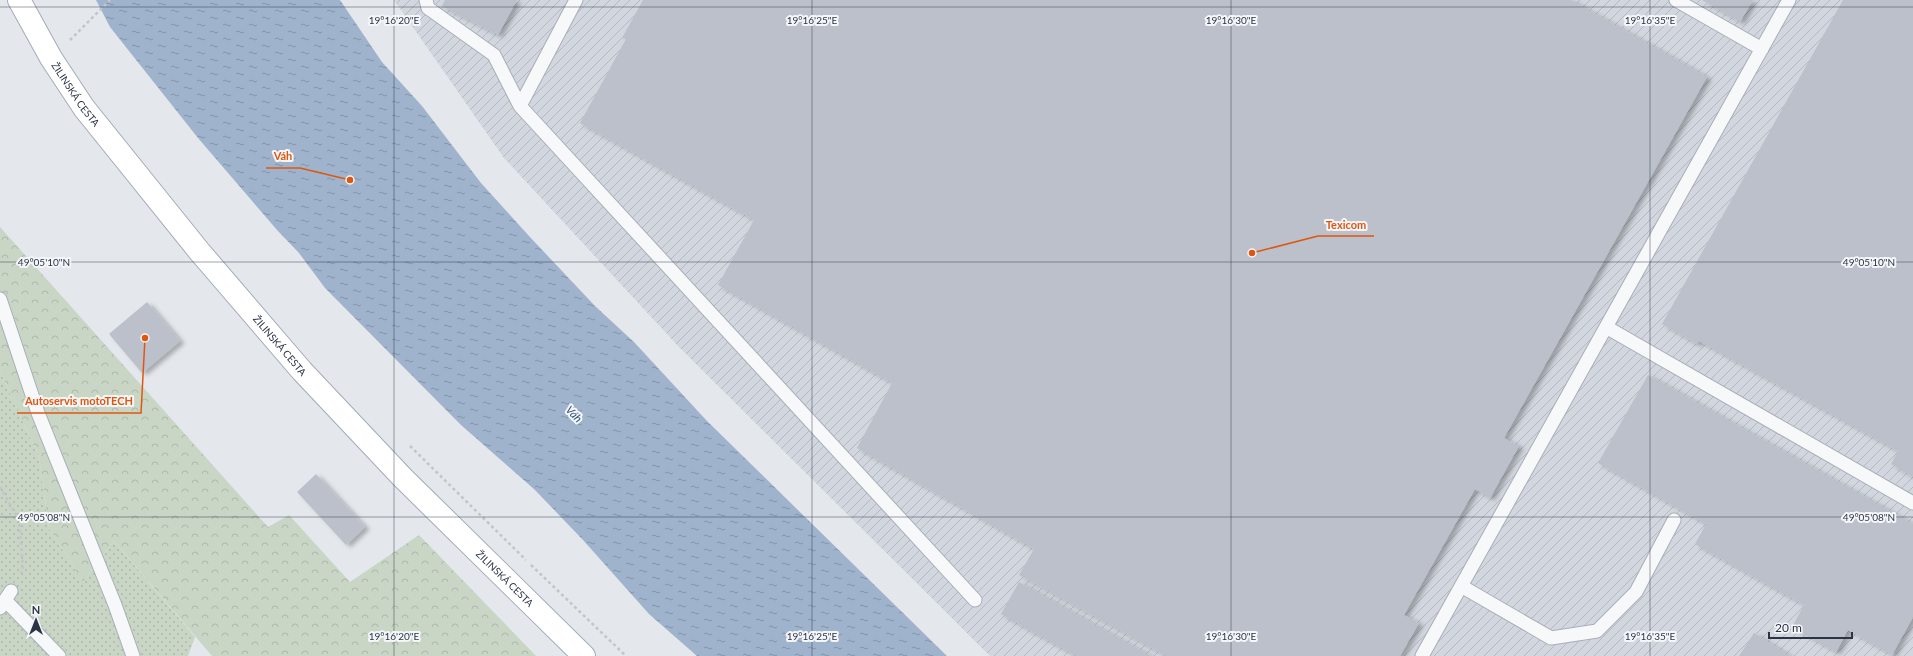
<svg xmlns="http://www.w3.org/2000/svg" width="1913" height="656" font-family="Lato,sans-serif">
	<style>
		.industrial { fill: url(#industrial-furrows) }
		.green { fill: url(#green-dots) }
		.forest { fill: url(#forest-crowns) }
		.water { fill: url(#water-ripples) }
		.building { fill: #bbc0ca; filter: url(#shadow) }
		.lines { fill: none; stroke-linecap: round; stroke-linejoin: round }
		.service-casing { stroke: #a9aeb7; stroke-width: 15 }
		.primary-casing { stroke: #a3abb8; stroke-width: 24 }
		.path { stroke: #c2c5cb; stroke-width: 2.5; stroke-dasharray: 3 3; stroke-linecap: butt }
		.service { stroke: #f7f8fa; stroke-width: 13 }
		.primary { stroke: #fff; stroke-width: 22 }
		.ticks { fill: none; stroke: #2b3445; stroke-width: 1; stroke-opacity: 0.45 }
		.labels { text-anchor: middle; stroke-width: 4; stroke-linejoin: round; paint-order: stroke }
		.street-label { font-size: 10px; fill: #2b3445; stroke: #f4f6f9 }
		.water-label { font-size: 11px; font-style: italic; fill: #34527a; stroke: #f4f6f9 }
		.ticks-label { font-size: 10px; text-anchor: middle; fill: #2b3445; stroke: #f4f6f9; stroke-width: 4; stroke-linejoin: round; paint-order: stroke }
		.leader { fill: none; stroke: #df570f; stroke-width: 1.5 }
		.callout-dot { fill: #df570f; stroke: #f4f6f9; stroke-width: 1.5 }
		.callout-label { font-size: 11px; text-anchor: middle; font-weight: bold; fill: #df570f; stroke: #f4f6f9; stroke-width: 4; stroke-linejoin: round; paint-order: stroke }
	</style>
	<defs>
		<pattern id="industrial-furrows" width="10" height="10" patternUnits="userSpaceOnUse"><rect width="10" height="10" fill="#d2d6de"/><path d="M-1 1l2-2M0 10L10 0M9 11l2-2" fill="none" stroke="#b4b8c0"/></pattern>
		<pattern id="green-dots" width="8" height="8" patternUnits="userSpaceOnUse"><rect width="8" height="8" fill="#c9d6c5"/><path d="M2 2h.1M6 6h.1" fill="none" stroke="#adb8ab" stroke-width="1.8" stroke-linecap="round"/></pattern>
		<pattern id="forest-crowns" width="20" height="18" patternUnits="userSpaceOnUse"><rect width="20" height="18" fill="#c9d6c5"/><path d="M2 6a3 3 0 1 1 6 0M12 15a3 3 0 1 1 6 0" fill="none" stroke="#adb8ab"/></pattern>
		<pattern id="water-ripples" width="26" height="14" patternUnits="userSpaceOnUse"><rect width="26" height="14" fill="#9fb4cc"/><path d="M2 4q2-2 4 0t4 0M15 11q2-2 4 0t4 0" fill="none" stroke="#8293a7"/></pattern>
		<filter id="shadow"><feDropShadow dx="4.5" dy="2.5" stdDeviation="2" flood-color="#0004"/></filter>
	</defs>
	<rect width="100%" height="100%" fill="#e4e7ec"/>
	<path class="industrial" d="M394 0H1913V656H990L679 347 504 158Z"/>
	<path class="green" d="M0 371 39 457 49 528 83 582 114 541 195 637 188 656H0Z"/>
	<path class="forest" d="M0 227 268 527 289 515 350 582 419 535 536 656H212L114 541 83 582 49 528 39 457 0 371Z"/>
	<path class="water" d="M96 0H340L382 62 422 106 481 183 529 236 595 306 634 342 707 421 947 656H697L649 614 583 540 535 490 461 425 325 288 299 253 277 230 198 138 110 27Z"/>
	<path class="building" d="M445 0H517L498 35 442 6Z
		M643 0H1571L1707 77 1504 438 1519 446 1490 498 1475 489 1404 615 1419 623 1400 656H1166L1019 575 1034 549 857 448 892 383 718 285 754 220 580 123 626 39 622 38Z
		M1702 0H1753L1740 22Z
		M1843 0H1913V477L1891 464 1898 451 1699 341 1697 344 1662 324Z
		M147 302 180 341 142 373 109 334Z
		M1648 375 1913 524V617L1892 655 1848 630 1836 652 1792 627 1804 605 1695 544 1706 524 1598 463Z
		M316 474 365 527 346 545 297 492Z
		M1019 582 1151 656H1076L1001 614Z
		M1754 633 1790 656H1739Z"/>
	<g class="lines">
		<defs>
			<path id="service" d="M426 0 428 8 494 55 520 106 576 0
				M1676 0 1762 49
				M520 106 975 600
				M0 299 38 413 115 605 133 656
				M1606 327 1789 0
				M1461 586 1551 638 1597 631 1636 592 1674 520
				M5 600 59 656
				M0 608 11 591
				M1422 656 1606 327 1913 503"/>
			<g id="primary">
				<path id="s1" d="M19 0 51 58 84 108 199 251 302 371 403 478 584 656"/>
			</g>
		</defs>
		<use href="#service" class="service-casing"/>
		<use href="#primary" class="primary-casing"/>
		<path class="path" d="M70 40 110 0
			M410 446 526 560
			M0 487 19 520 23 569 21 573
			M531 565 626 656"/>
		<use href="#service" class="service"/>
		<use href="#primary" class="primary"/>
	</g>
	<path class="ticks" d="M394 0V656M812 0V656M1231 0V656M1650 0V656M0 7H1913M0 262H1913M0 517H1913"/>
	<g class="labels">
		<g class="street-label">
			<text dy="4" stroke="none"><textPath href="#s1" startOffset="110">ŽILINSKÁ CESTA</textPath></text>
			<text dy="4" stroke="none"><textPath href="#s1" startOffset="434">ŽILINSKÁ CESTA</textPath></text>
			<text dy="4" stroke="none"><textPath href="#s1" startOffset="758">ŽILINSKÁ CESTA</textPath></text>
		</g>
		<g class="water-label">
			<text transform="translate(574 414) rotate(46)" y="4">Váh</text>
		</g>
	</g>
	<g class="ticks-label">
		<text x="394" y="24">19°16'20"E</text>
		<text x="812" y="24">19°16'25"E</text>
		<text x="1231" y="24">19°16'30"E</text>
		<text x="1650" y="24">19°16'35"E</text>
		<text x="44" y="266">49°05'10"N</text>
		<text x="1869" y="266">49°05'10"N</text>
		<text x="44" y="521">49°05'08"N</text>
		<text x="1869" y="521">49°05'08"N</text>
		<text x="394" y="640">19°16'20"E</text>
		<text x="812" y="640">19°16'25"E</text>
		<text x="1231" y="640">19°16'30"E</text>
		<text x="1650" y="640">19°16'35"E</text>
	</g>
	<path class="leader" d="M350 180L300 168H266M1252 253L1318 236H1374M145 338L141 413H17"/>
	<g class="callout-dot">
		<circle cx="350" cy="180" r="4"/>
		<circle cx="1252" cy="253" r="4"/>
		<circle cx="145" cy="338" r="4"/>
	</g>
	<g class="callout-label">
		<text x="283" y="160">Váh</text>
		<text x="1346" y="229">Texicom</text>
		<text x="79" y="405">Autoservis motoTECH</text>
	</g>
	<g transform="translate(36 620)" stroke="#f4f6f9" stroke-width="3" paint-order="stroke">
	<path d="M0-3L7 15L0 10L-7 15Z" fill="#2b3445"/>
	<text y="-6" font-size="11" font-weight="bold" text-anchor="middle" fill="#2b3445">N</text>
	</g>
	<path d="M1769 632v6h83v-6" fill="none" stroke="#2b3445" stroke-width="2"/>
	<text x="1775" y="632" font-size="12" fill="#2b3445" stroke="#f4f6f9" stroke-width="3" paint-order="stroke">20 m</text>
</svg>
